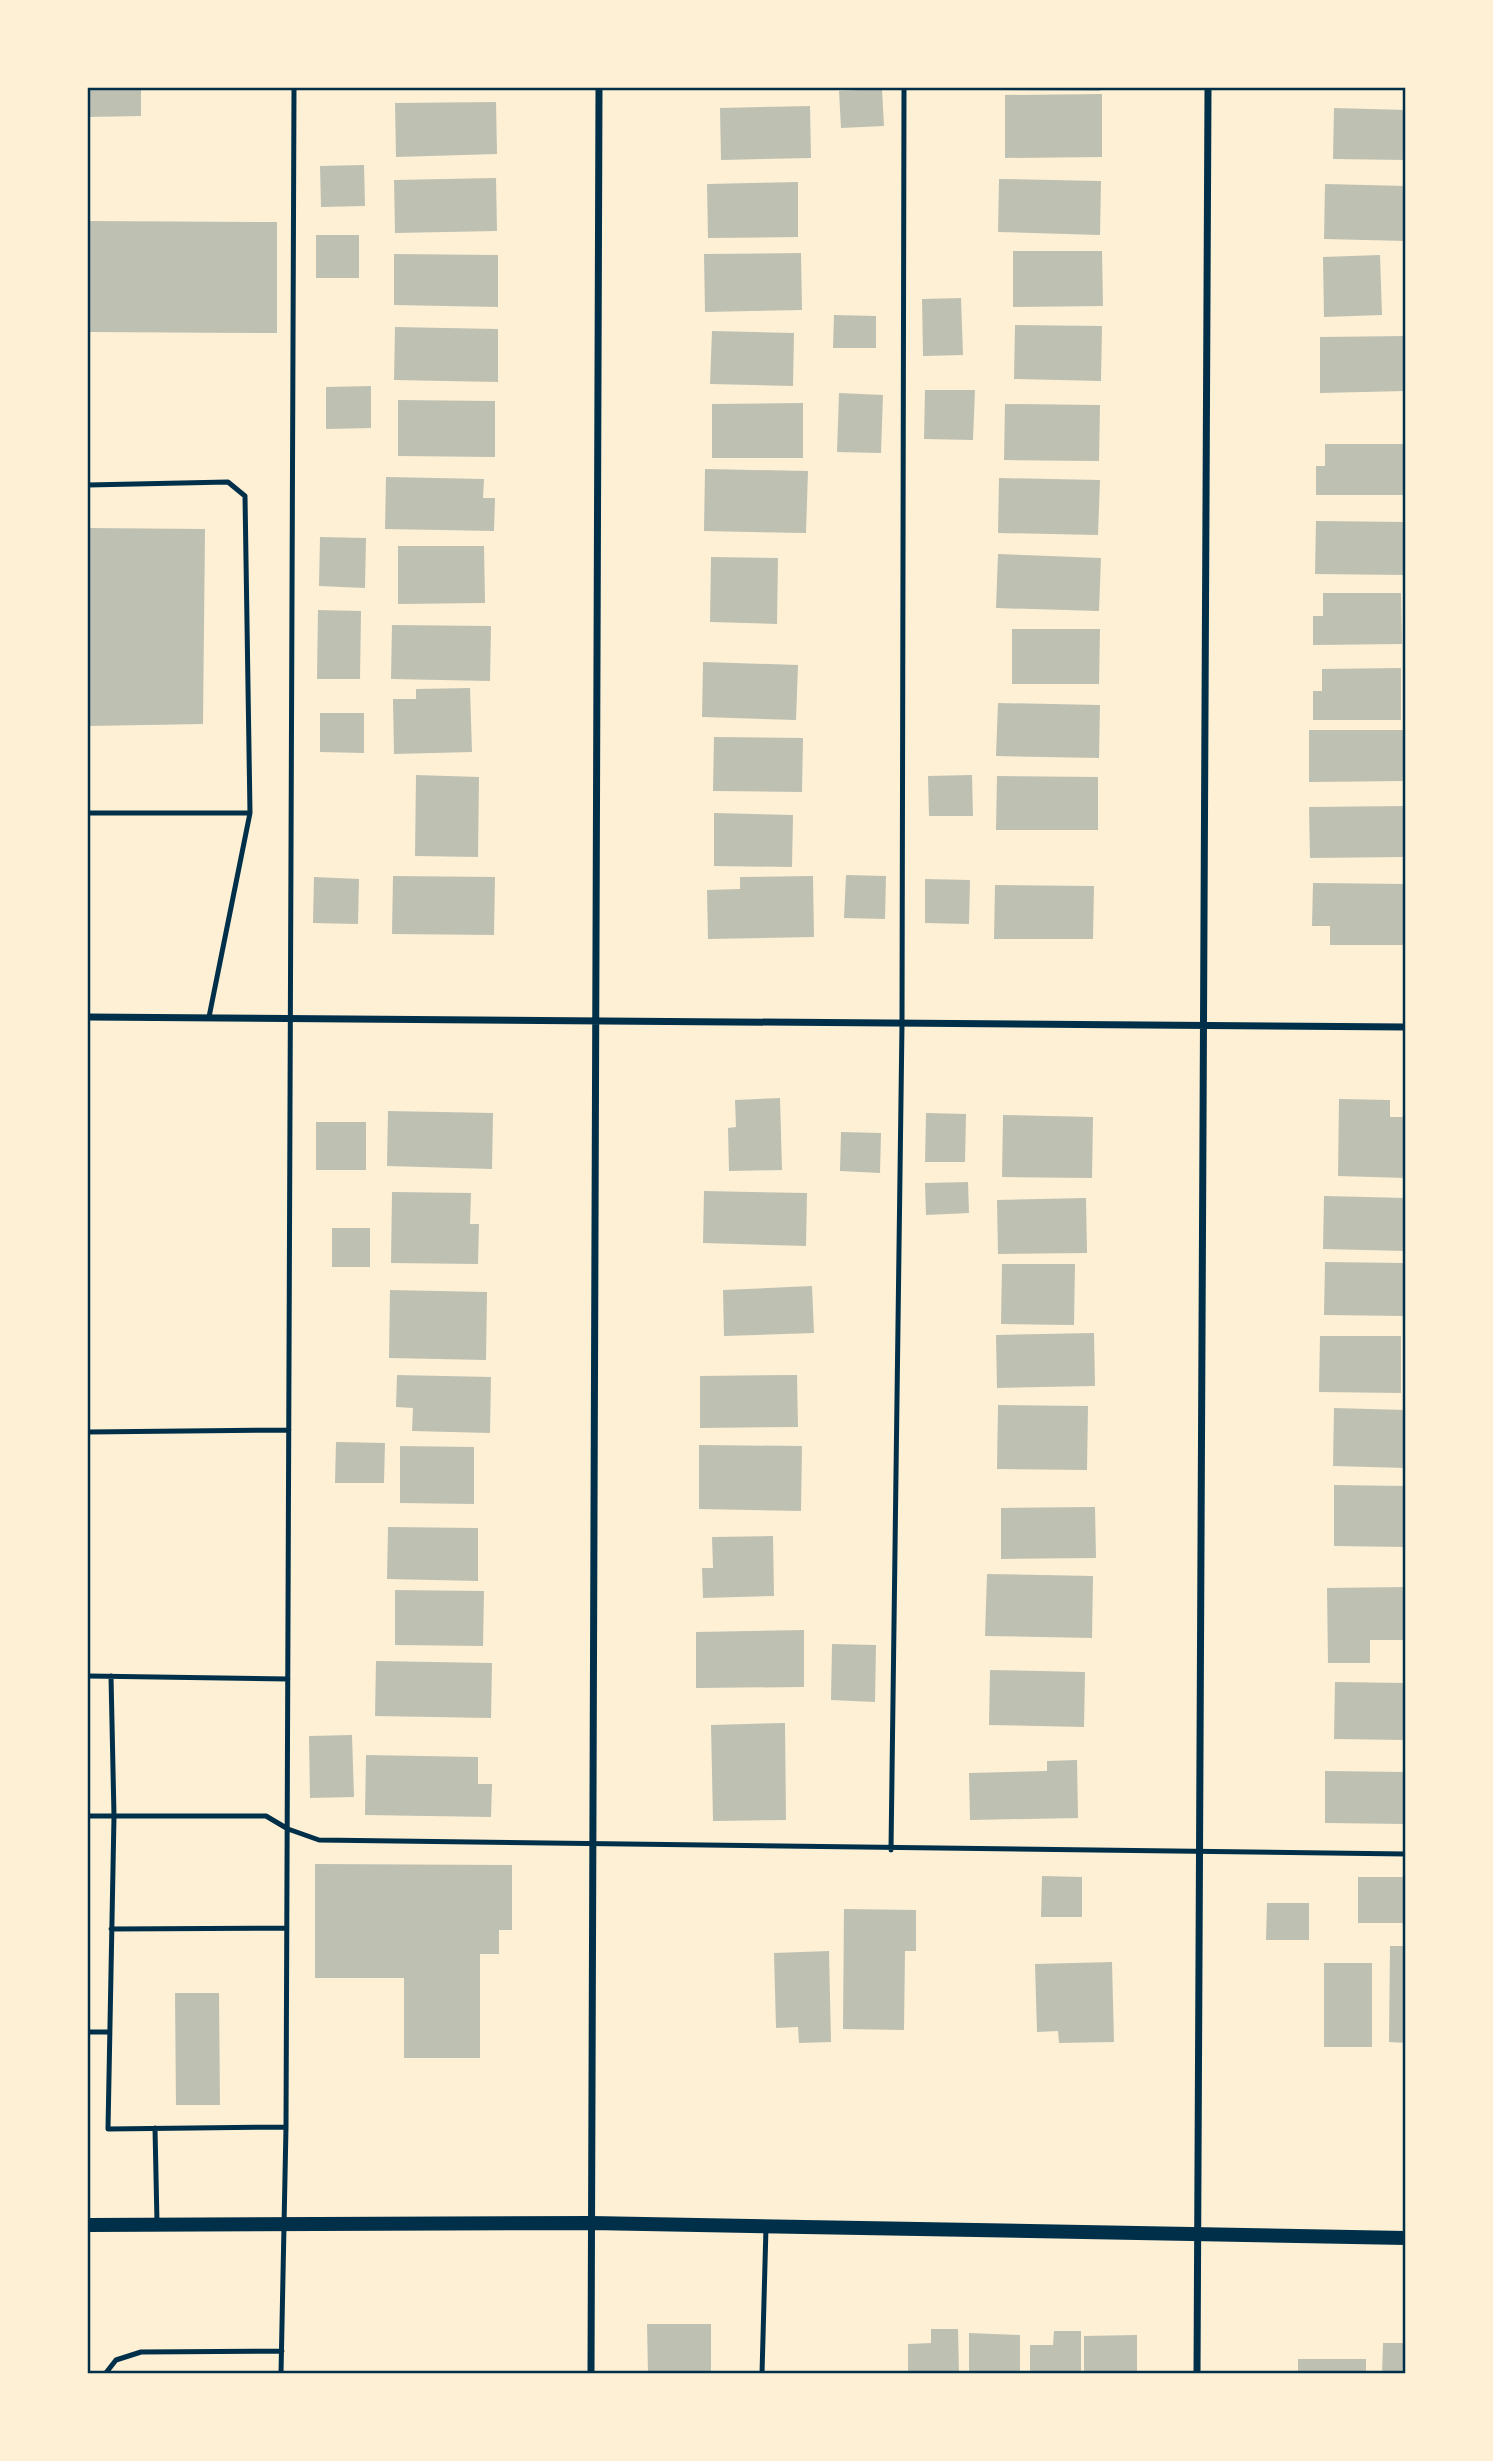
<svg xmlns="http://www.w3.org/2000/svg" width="1493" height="2461" font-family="Rubik,sans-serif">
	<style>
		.building { fill: #bec0b2 }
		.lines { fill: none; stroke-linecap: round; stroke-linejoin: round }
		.service { stroke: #003049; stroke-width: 5 }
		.minor { stroke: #003049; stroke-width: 7 }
		.secondary { stroke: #003049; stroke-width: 14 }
		.neatline { fill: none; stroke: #003049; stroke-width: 2.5 }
	</style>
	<rect width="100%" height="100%" fill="#fdf0d5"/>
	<path class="building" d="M88 88H141V116L88 117Z
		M998 88H1100V91L998 90Z
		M882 89 884 126 841 128 839 91Z
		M1102 94V157L1005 158V95Z
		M496 102 497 154 396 157 395 103Z
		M810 106 811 158 721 160 720 108Z
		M1334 108 1406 110V160L1333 159Z
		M364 165 365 206 321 207 320 166Z
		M496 178 497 231 395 233 394 180Z
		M999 179 1101 181 1100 235 998 232Z
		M798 182V237L708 238 707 184Z
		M1325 184 1406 186V241L1324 239Z
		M88 221 277 222V333L88 332Z
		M316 235H359V278H316Z
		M1013 251H1102L1103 306 1013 307Z
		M801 253 802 310 705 312 704 254Z
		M394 254 498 255V307L394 305Z
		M1380 255 1382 315 1324 317 1323 257Z
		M961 298 963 355 923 356 922 299Z
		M834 315 876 316V348H833Z
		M1015 325 1102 326 1101 381 1014 379Z
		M395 327 498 329V382L394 380Z
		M712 331 794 333 793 386 710 384Z
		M1406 336V391L1320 393V337Z
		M371 386V428L326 429V387Z
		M925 390H975L973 440 924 439Z
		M839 393 883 395 881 453 837 452Z
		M398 400 495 401V457L398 456Z
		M803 403V458H712V404Z
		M1005 404 1100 405 1099 461 1004 460Z
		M1325 444H1404V495H1316V466H1325Z
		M705 469 808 471 806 533 704 531Z
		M386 477 484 479 483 498H495L494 531 385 529Z
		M999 478 1100 480 1098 535 998 533Z
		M1316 521 1406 522V575L1315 574Z
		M88 528 205 529 203 724 88 726Z
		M320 537 366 538 365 588 319 586Z
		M398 546H484L485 603 398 604Z
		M998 554 1101 558 1099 611 996 608Z
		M711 557 778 558 777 624 710 622Z
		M1323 593H1401L1402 644 1313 645V616H1323Z
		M318 610 361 611 360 679H317Z
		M392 625 491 626 490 681 391 679Z
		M1012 629H1100L1099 684H1012Z
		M703 662 798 665 796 720 702 717Z
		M1401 668V720H1313V691H1322V669Z
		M470 688 472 752 394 754 393 699H416V689Z
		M998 703 1100 705 1099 758 996 756Z
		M320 713H364V753L320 752Z
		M1309 730H1406V781L1309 782Z
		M714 737 803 738 802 792 713 791Z
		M416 775 479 777 478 857 415 856Z
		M972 775 973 816H929L928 776Z
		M997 776 1098 777V830H996Z
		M1406 806V857L1310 858 1309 807Z
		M714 813 793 815 792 867 714 866Z
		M846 875 886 876 885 919 844 918Z
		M393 876 495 877 494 935 392 934Z
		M813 876 814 937 708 939 707 890 740 889V877Z
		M314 877 359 879 358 924 313 923Z
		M925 879 970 880 969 924 925 923Z
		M1313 883 1406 884V945H1330V926H1312Z
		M995 885 1094 886 1093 939H994Z
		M780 1098 782 1170 729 1171 728 1128 736 1127 735 1100Z
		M1339 1099 1390 1100V1117H1406V1178L1338 1176Z
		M388 1111 493 1113 492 1169 387 1166Z
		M926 1113 966 1114 965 1162H925Z
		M1003 1115 1093 1117 1092 1178 1002 1177Z
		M316 1122H366V1170H316Z
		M841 1132 881 1133 880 1173 840 1171Z
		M968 1182 969 1213 926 1215 925 1183Z
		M704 1191 807 1193 806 1246 703 1243Z
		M392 1192 471 1193 470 1224H479L478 1264 391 1263Z
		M1324 1196 1406 1198V1251L1323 1249Z
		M1086 1198 1087 1253 998 1254 997 1200Z
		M332 1228H370V1267H332Z
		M1325 1262 1406 1263V1316L1324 1315Z
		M1002 1264H1075L1074 1325 1001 1324Z
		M812 1286 814 1333 724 1336 723 1290Z
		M390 1290 487 1292 486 1360 389 1358Z
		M1094 1333 1095 1386 997 1388 996 1335Z
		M1320 1336H1401V1393L1319 1392Z
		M397 1375 491 1377 490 1433 412 1431 413 1408 396 1407Z
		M797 1375 798 1427 700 1428V1376Z
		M998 1405 1088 1406 1087 1470 997 1469Z
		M1334 1408 1406 1410V1468L1333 1466Z
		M336 1442 385 1443 384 1483H335Z
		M699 1445 802 1446 801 1511 699 1509Z
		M400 1446 474 1447V1504L400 1503Z
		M1334 1485 1406 1486V1547L1334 1546Z
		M1095 1507 1096 1558 1001 1559V1508Z
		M388 1527 478 1528V1581L387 1579Z
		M773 1536 774 1596 703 1598 702 1568H713L712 1537Z
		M987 1574 1093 1576 1092 1638 985 1636Z
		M1406 1587V1640H1370V1663H1328L1327 1588Z
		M395 1590 484 1591 483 1646 395 1645Z
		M804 1630V1687L696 1688V1632Z
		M832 1644 876 1645 875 1702 831 1700Z
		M376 1661 492 1663 491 1718 375 1716Z
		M990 1670 1085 1672 1084 1727 989 1725Z
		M1335 1682 1406 1683V1740L1334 1739Z
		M785 1723 786 1820 713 1821 711 1725Z
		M352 1735 354 1797 310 1798 309 1736Z
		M366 1755 478 1757V1784H492L491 1817 365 1815Z
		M1077 1760 1078 1818 970 1820 969 1773 1047 1771V1761Z
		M1325 1771 1406 1772V1824L1325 1823Z
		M315 1864 512 1865V1930H499V1954H480V2058H404V1978H315Z
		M1042 1876 1082 1877V1917H1041Z
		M1358 1877H1406V1923H1358Z
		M1267 1903H1309V1940H1266Z
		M844 1909 916 1910V1951H905L904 2030 843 2029Z
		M1390 1946H1406V2043L1389 2042Z
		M829 1951 831 2042 799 2043 798 2027 776 2028 774 1953Z
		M1112 1962 1114 2042 1059 2043 1058 2031 1037 2032 1035 1964Z
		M1324 1963H1372V2047H1324Z
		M175 1993H219L220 2105H176Z
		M647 2324H711V2374H648Z
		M931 2329H958L959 2374H908V2344L931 2343Z
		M1054 2331H1081V2374H1030V2345H1053Z
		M969 2333 1020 2335V2374H969Z
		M1137 2335V2374H1084V2336Z
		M1383 2343H1406V2374H1382Z
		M1298 2359H1366V2374H1298Z
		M187 2371H214V2374H187Z"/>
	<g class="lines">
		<path class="service" d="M88 485 228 482 245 496 250 813 209 1017
			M88 813H250
			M88 1432 289 1430
			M88 1676 288 1679
			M111 1676 114 1816 108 2129 286 2127
			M88 1816H266L288 1829 319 1840 1406 1854
			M891 1850 902 1024 904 88
			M111 1929 287 1928
			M88 2032H109
			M155 2128 157 2223
			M105 2374 116 2360 141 2352 282 2351
			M281 2374 286 2127 294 88
			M762 2374 766 2227"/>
		<path class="minor" d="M88 1017 1406 1027
			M591 2374 599 88
			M1197 2374 1208 88"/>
		<path class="secondary" d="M88 2225 591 2223 1406 2238"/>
	</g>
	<rect width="1493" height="2461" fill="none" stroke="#fdf0d5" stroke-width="178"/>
	<rect x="89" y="89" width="1315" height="2283" class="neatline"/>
</svg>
